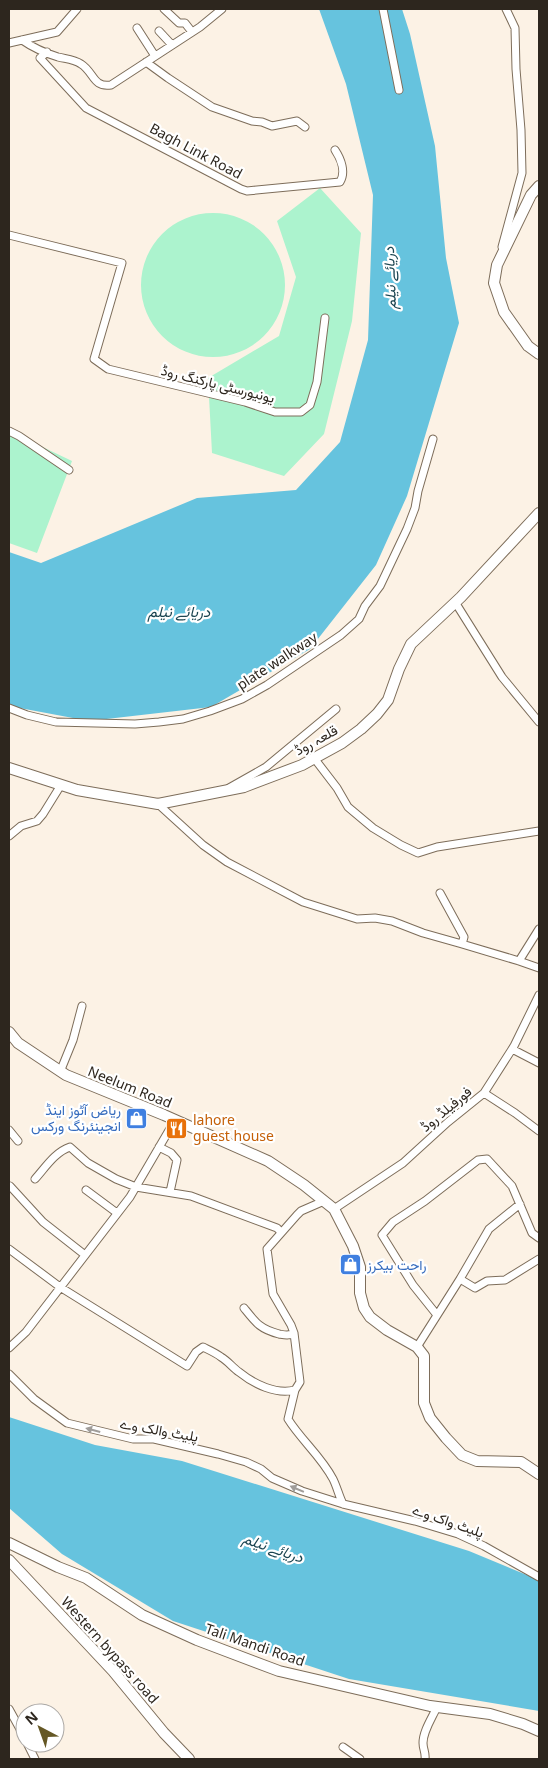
<svg xmlns="http://www.w3.org/2000/svg" width="548" height="1768" font-family="'Noto Sans',Vazirmatn,sans-serif">
	<style>
		.green { fill: #acf3ce }
		.water { fill: #66c3de }
		.lines { fill: none; stroke-linecap: round; stroke-linejoin: round }
		.street-casing { stroke: #7d6d5a; stroke-width: 9 }
		.secondary-casing { stroke: #7d6d5a; stroke-width: 12 }
		.street { stroke: #fff; stroke-width: 7 }
		.secondary { stroke: #fff; stroke-width: 10 }
		.oneway { fill: #a09d9a }
		.labels { text-anchor: middle; stroke-width: 4.5; stroke-linejoin: round; paint-order: stroke }
		.street-label { font-size: 14px; fill: #2d261e; stroke: #fff }
		.shop-label { font-size: 14px; fill: #366cbe; stroke: #fff; text-anchor: end }
		.food-label { font-size: 14px; fill: #c56008; stroke: #fff; text-anchor: start }
		.water-label { font-size: 15px; font-style: italic; fill: #1b4551; stroke: #fff }
	</style>
	<rect width="100%" height="100%" fill="#fcf2e5"/>
	<path class="green" d="M320 188 361 233 352 321 324 434 284 476 212 453 208 378 279 336 296 277 277 221Z
		M141 285a72 72 0 1 1 144 0a72 72 0 1 1-144 0Z
		M9 431 72 461 37 553 9 543Z"/>
	<path class="water" d="M319 9H402L410 34 435 146 446 258 459 323 407 496 376 565 310 649 211 707 89 721 9 706V552L41 563 197 498 296 490 340 442 368 340 373 195 346 84Z
		M9 1417 95 1445 182 1461 469 1551 539 1580V1711L349 1679 173 1621 62 1554 9 1508Z"/>
	<g class="lines">
		<defs>
			<path id="street" d="M164 9 179 23H185L192 32
				M383 9 399 90
				M137 28 155 56
				M159 31 172 45
				M22 40C32 47 45 53 58 57 66 59 74 59 81 64 94 72 93 88 111 85L200 27 222 9
				M9 43 57 32 77 9
				M47 52 40 58 86 108 241 189 247 191 340 182C346 172 341 159 335 150
				M146 62 168 78 212 107 252 121 262 122 272 126 297 121 305 127
				M9 235 122 263 94 359 108 369 245 402 275 412H301L310 405 317 382 325 318
				M502 247 522 173 521 130 516 69 515 28 506 9
				M9 431 19 436 69 470
				M455 602 502 677 539 722
				M9 708 27 715 56 722 135 724 159 722 183 719 210 711 242 699 267 685 341 635 359 619 365 606 380 586 407 529 415 508 418 491 433 439
				M314 758 337 788 348 807 373 828 401 845 418 853 437 847 539 831
				M229 788 266 767 336 709
				M158 804 203 845 227 862 303 902 357 919 375 918 392 921 423 933 462 944
				M9 836 21 826 37 821 43 814 61 785
				M440 893 464 937 462 944 519 961
				M539 929 519 961 539 968
				M512 1049 539 1063
				M60 1072 73 1040 82 1006
				M484 1093 515 1113 539 1131
				M9 1130 18 1141
				M159 1147 171 1153 177 1160 170 1192
				M35 1179C45 1168 55 1152 70 1147L88 1163 116 1179 136 1187 191 1196 277 1228 281 1232
				M10 1186 43 1222 85 1255
				M86 1190 117 1213
				M334 1209 403 1163 448 1122 484 1093 514 1046 539 995
				M9 1249 60 1287 187 1366 196 1352 203 1347C209 1350 216 1353 221 1357 228 1361 233 1368 239 1372 254 1384 276 1395 295 1390L300 1382 294 1333
				M460 1279 475 1288 487 1281 505 1280 539 1259
				M244 1308C256 1323 260 1329 279 1334 285 1335 288 1336 294 1333L291 1325 273 1294 267 1249 297 1215 301 1211 324 1201
				M437 1315 413 1285 382 1235 393 1222 425 1201 478 1160 487 1159 512 1186 532 1233 539 1238
				M417 1347 460 1279 489 1229 520 1204
				M9 1348 26 1332 130 1197 175 1120
				M9 1374 34 1399 67 1423 133 1439H154L218 1454 246 1462 261 1469 272 1478 302 1491 343 1504 415 1521 458 1534 484 1546 539 1577
				M295 1390 288 1419C301 1440 321 1456 333 1479 337 1487 339 1496 343 1504
				M9 1709 25 1738
				M27 1743 35 1759
				M343 1747 360 1759
				M425 1759C426 1753 423 1749 423 1743 423 1731 432 1718 437 1707"/>
			<path id="secondary" d="M539 186 531 195 497 265 494 283 504 312 528 346 539 354
				M9 768 77 790 158 804 244 787 302 765 342 743 361 729 377 714 388 700 399 669 411 644 461 597 539 513
				M9 1032 18 1043 66 1075 164 1115 268 1161 304 1185 334 1209 353 1246 360 1267V1293L364 1308 370 1317 387 1330 417 1347 424 1356V1403L430 1418 446 1438 462 1455 477 1461 521 1462 539 1474
				M9 1543 58 1567 86 1578 142 1615 197 1640 279 1671 430 1706 490 1714 523 1724 539 1731
				M9 1560 113 1671 164 1733 189 1759"/>
		</defs>
		<use href="#street" class="street-casing"/>
		<use href="#secondary" class="secondary-casing"/>
		<use href="#street" class="street"/>
		<use href="#secondary" class="secondary"/>
	</g>
	<defs><path id="oneway-solid" d="M-6-.8H1V-3.2L6.5 0L1 3.2V.8H-6Z" transform="scale(1.25)"/></defs>
	<g class="oneway">
		<use href="#oneway-solid" transform="translate(93 1430) rotate(-165)"/>
		<use href="#oneway-solid" transform="translate(297 1489) rotate(-157)"/>
	</g>
	<defs>
		<symbol id="shop-square" viewBox="-11 -11 22 22"><rect x="-9" y="-9" width="18" height="18" rx="4" fill="#3f7fe0" stroke="#fff"/><path d="M-5-2.5h2.3a2.7 3.5 0 0 1 5.4 0H5L5.5 6h-11ZM-1.5-2.5h3a1.5 2.3 0 0 0-3 0Z" fill="#fff"/></symbol>
		<symbol id="restaurant-square" viewBox="-11 -11 22 22"><rect x="-9" y="-9" width="18" height="18" rx="4" fill="#e8710a" stroke="#fff"/><path d="M-5-6h1v4h1v-4h1v4h1v-4h1v5L-1.5 .5V6h-2V.5L-5-1ZM5-6V6H3V1.5H1.5Q1.5-4 5-6Z" fill="#fff"/></symbol>
	</defs>
	<g fill-rule="evenodd">
		<use href="#shop-square" x="124" y="1106" width="25" height="25"/>
		<use href="#restaurant-square" x="164" y="1116" width="25" height="25"/>
		<use href="#shop-square" x="338" y="1252" width="25" height="25"/>
	</g>
	<g class="labels">
		<g class="street-label">
			<text transform="translate(196 151) rotate(28)" y="5">Bagh Link Road</text>
			<text transform="translate(218 384) rotate(14)" y="5">یونیورسٹی پارکنگ روڈ</text>
			<text transform="translate(277 661) rotate(-33)" y="5">plate walkway</text>
			<text transform="translate(316 740) rotate(-29)" y="5">قلعہ روڈ</text>
			<text transform="translate(130 1087) rotate(22)" y="5">Neelum Road</text>
			<text transform="translate(446 1109) rotate(-40)" y="5">فورفیلڈ روڈ</text>
			<text transform="translate(159 1430) rotate(10)" y="5">پلیٹ والک وے</text>
			<text transform="translate(448 1521) rotate(19)" y="5">پلیٹ واک وے</text>
			<text transform="translate(255 1645) rotate(19)" y="5">Tali Mandi Road</text>
			<text transform="translate(110 1650) rotate(48)" y="5">Western bypass road</text>
		</g>
		<g class="shop-label">
			<text x="121" y="1115">ریاض آٹوز اینڈ<tspan x="121" dy="16">انجینئرنگ ورکس</tspan></text>
			<text x="367" y="1270" text-anchor="start">راحت بیکرز</text>
		</g>
		<g class="food-label">
			<text x="193" y="1125">lahore<tspan x="193" dy="16">guest house</tspan></text>
		</g>
		<g class="water-label">
			<text transform="translate(390 278) rotate(-92)" y="5">دریائے نیلم</text>
			<text x="179" y="617">دریائے نیلم</text>
			<text transform="translate(273 1548) rotate(19)" y="5">دریائے نیلم</text>
		</g>
	</g>
	<rect width="548" height="1768" fill="none" stroke="#2d261e" stroke-width="20"/>
	<g transform="translate(40 1728) rotate(319)"><circle r="24" fill="#ffffff" stroke="#aba8a5"/>
	<path d="M0-4L9 19L0 12L-9 19Z" fill="#655825"/>
	<text y="-8" font-size="14" font-weight="bold" text-anchor="middle" fill="#2d261e">N</text>
	</g>
</svg>
